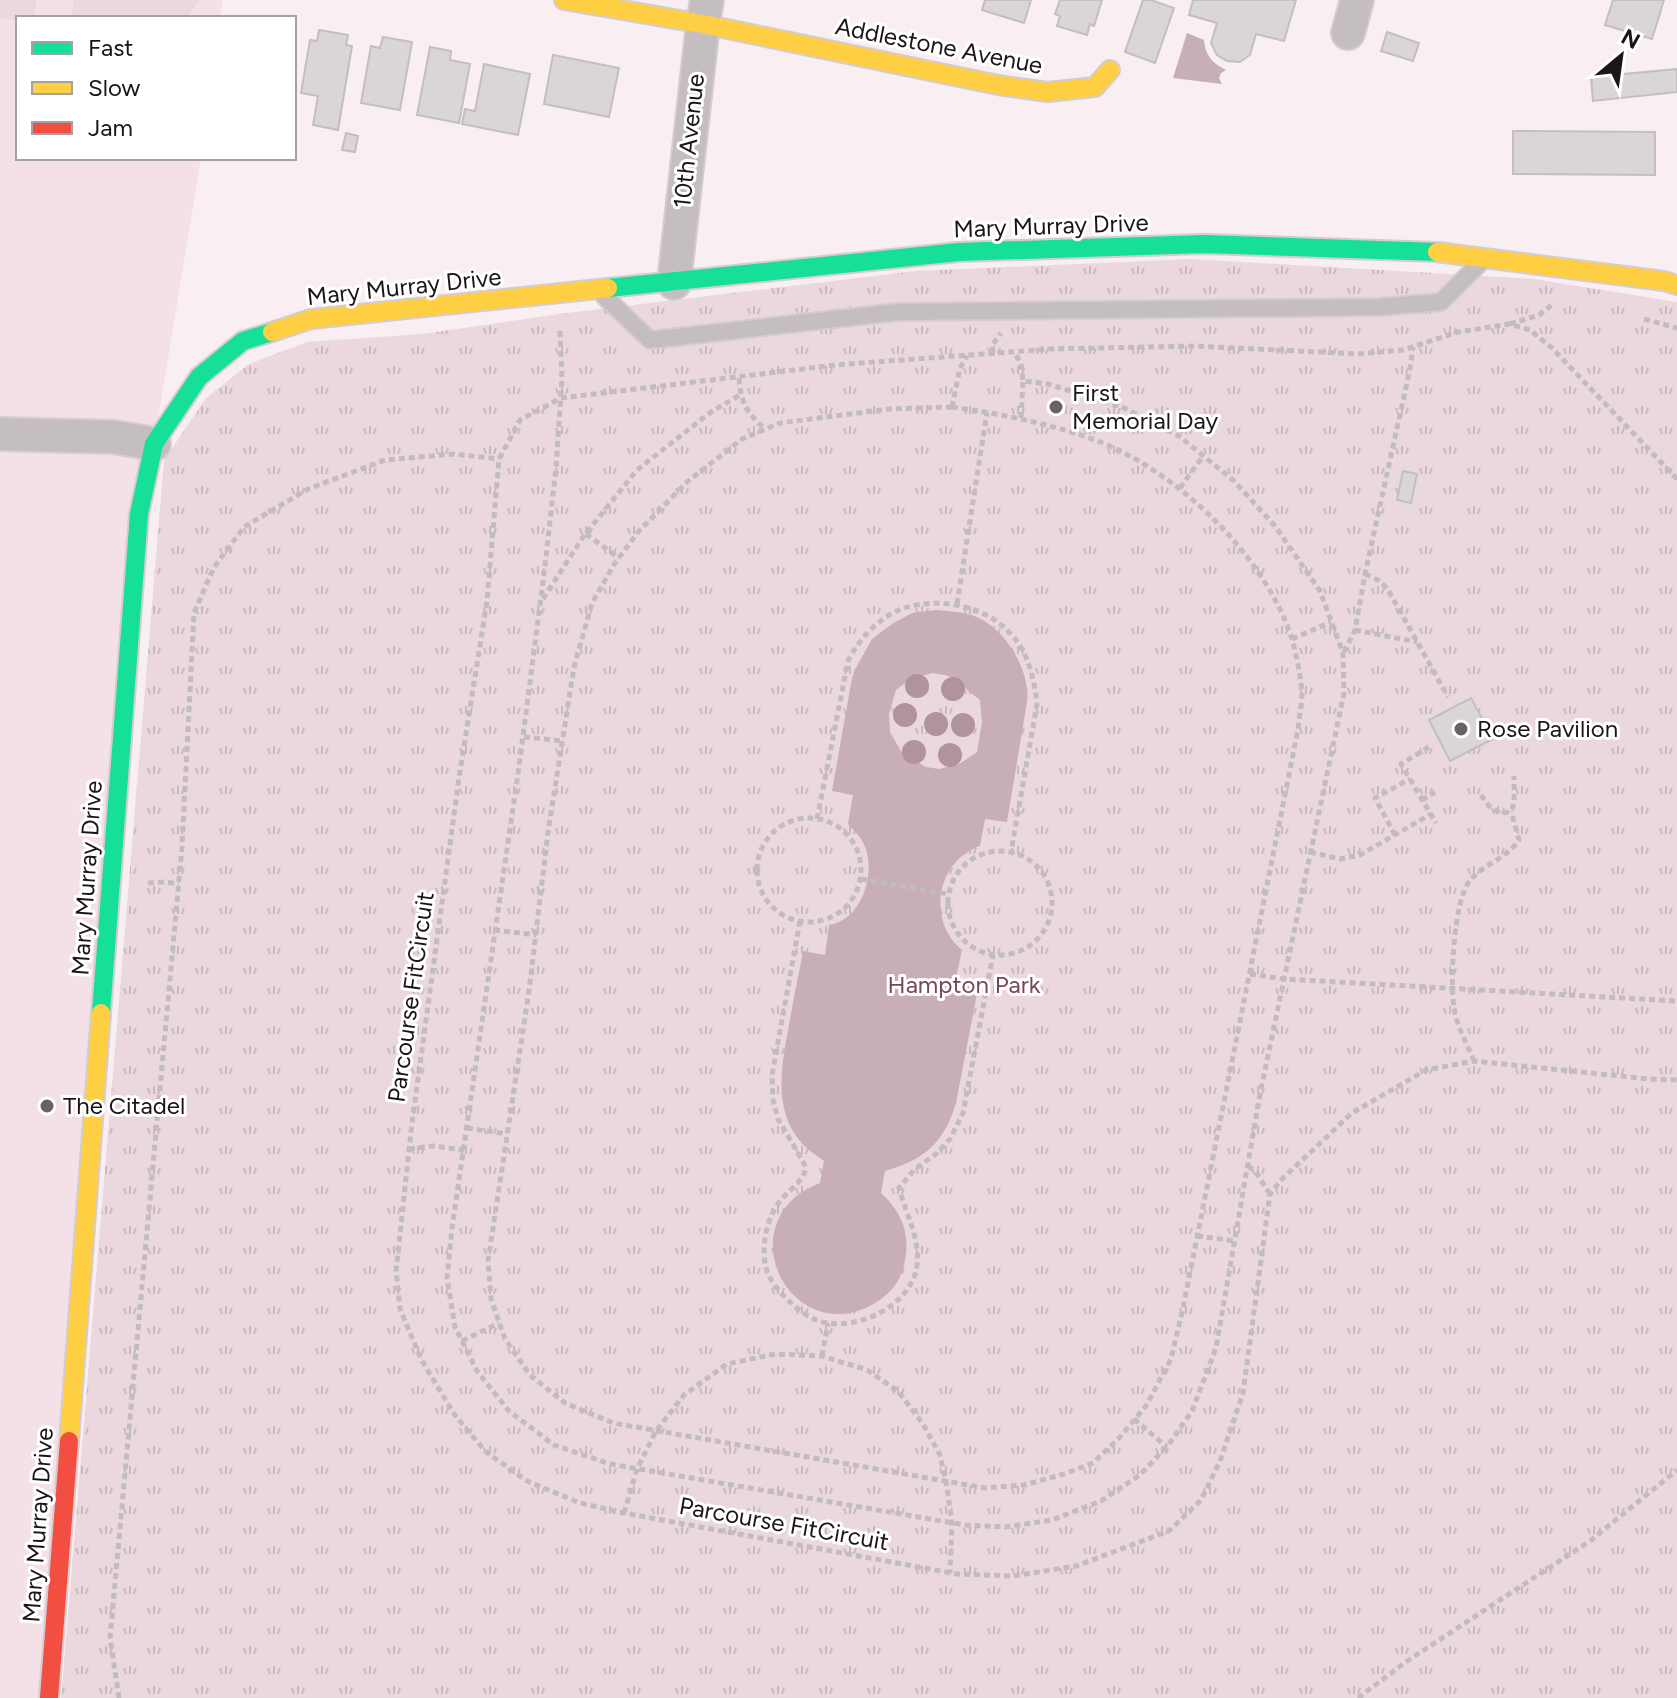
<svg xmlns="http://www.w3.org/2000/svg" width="1677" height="1698" font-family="Figtree,sans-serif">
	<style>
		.built { fill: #f4e1e8 }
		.park { fill: url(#park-tufts) }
		.pitch { fill: #ebd8df }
		.water { fill: #c7aeb8; fill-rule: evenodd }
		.building { fill: #dad6d6; stroke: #c2bfbe; stroke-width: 2 }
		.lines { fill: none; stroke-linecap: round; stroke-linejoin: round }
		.lane-casing { stroke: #d5ccd0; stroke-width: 20 }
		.street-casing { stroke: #d5ccd0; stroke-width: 36 }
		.fast-casing { stroke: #d5ccd0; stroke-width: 22 }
		.slow-casing { stroke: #d5ccd0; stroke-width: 22 }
		.jam-casing { stroke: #d5ccd0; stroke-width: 22 }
		.path { stroke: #c2bcbe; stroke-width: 5; stroke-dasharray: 6 4; stroke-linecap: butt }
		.lane { stroke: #c4bec1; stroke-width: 16 }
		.street { stroke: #c4bec1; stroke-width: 32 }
		.fast { stroke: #16e098; stroke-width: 18 }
		.slow { stroke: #ffcf43; stroke-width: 18 }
		.jam { stroke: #f24e42; stroke-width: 18 }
		.tree { fill: #b1929f }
		.poi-dot { fill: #696164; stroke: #fff; stroke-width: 3 }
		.labels { text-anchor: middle; stroke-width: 6; stroke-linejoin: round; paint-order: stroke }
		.street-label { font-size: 24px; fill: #1b1517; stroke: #fff }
		.poi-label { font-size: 24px; fill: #1b1517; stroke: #fff; text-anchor: start }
		.park-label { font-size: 24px; fill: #76465b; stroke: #fff }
	</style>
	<defs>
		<pattern id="park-tufts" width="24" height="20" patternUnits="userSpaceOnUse" patternTransform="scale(2)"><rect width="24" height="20" fill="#ebd8df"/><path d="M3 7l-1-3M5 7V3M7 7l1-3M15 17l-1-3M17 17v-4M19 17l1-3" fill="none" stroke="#c9b8bf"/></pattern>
	</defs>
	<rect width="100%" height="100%" fill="#f9eef2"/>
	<path class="built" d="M0 0H223L220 18H18V158H201L154 444 49 1698H0Z"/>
	<path class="park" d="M1191 259 1534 279 1677 302V1698H61L164 460 206 398 249 364 307 342 422 334 559 314 916 271Z"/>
	<path class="pitch" d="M0 0H37L34 18H18V21L0 18Z
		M74 0H200L186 18H71Z"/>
	<path class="water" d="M1187 33 1204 40C1205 55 1212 63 1226 70L1221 73 1219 78 1222 84 1173 78Z
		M936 610C951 611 966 612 979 618 1004 630 1024 662 1027 689 1028 695 1027 702 1026 708L1007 822 985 819 980 846C943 859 930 903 949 935 952 941 957 945 962 950L956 978 979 983 956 1103C944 1143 924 1160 885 1171L881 1193C903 1213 911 1236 904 1265 900 1284 887 1297 870 1306 798 1342 740 1248 794 1198 802 1191 811 1187 820 1183L824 1161C816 1155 806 1149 800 1141 771 1106 783 1059 790 1019 794 996 799 974 803 951L825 955 829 925C864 920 879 866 861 839 858 834 852 829 848 824L853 795 832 791 852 678 858 664 872 639 892 624 912 613ZM932 673 945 675 961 681 967 690 980 700 982 722 977 752 959 764 939 769 926 767 902 753 890 732 889 714 896 690 909 680Z"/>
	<path class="building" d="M985 0H1031L1024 23 982 10Z
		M1060 0H1102L1094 26 1090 24 1087 35 1057 26 1060 16 1055 14Z
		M1143 0H1151L1174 8 1155 63 1125 52Z
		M1193 0H1296L1284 41 1256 34 1250 55 1240 62 1227 61 1217 55 1211 43 1217 23 1189 15Z
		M1613 0H1664L1652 39 1605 25Z
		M319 30 348 35 346 45 352 46 338 130 313 125 318 96 301 93 310 40 317 41Z
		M1387 32 1419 43 1413 61 1381 51Z
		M383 37 412 42 400 110 361 103 371 46 380 48Z
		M430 47 451 51 450 60 470 64 459 123 417 115Z
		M553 55 619 68 609 117 544 104Z
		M484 64 530 74 518 135 462 124 465 109 475 111Z
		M1677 69V92L1593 101 1591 77Z
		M1513 131 1655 132V175L1513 174Z
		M346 133 358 136 355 152 342 150Z
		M1403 471 1417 474 1411 503 1397 500Z
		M1471 698 1493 739 1450 761 1429 720Z"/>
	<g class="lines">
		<defs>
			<path id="lane" d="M604 296 650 340 897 312 1379 307 1441 302 1481 262"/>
			<path id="street" d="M1348 33 1357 0
				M674 283 703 24 707 0
				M0 434 114 437 154 444"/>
			<path id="fast" d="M608 288 959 252 1204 244 1437 252
				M101 1013 139 514 154 444 199 377 243 341 272 332"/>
			<path id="slow" d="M564 0 703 24 998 85 1048 92 1095 87 1110 70
				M1437 252 1664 281 1677 285
				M272 332 311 319 608 288
				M69 1441 101 1013"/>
			<path id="jam" d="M49 1698 69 1441"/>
		</defs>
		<use href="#lane" class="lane-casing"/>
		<use href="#street" class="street-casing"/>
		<use href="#fast" class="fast-casing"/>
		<use href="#slow" class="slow-casing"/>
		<use href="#jam" class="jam-casing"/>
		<path class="path" d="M1644 319 1677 328
			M1510 324 1539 315 1552 305
			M560 331 562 378 556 468 544 574 519 767 452 1228 447 1278 455 1327 477 1371 509 1411 554 1445 610 1464 965 1525 1005 1527 1052 1520 1101 1501 1140 1475 1169 1444 1192 1411 1216 1348 1260 1094 1344 693 1343 653 1320 591 1275 526 1233 480 1179 436 1122 407 1048 384 1023 381 1021 363 1014 352
			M993 353 992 345 1001 333
			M739 378C741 403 746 412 765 429
			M952 407C1001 414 1048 423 1095 440 1176 470 1265 555 1292 639 1296 653 1301 678 1302 693 1302 705 1299 717 1298 729L1183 1308 1171 1359 1146 1406 1119 1438 1093 1463 1064 1474 1024 1485 985 1488 613 1423 565 1403 530 1375 505 1339 491 1299 488 1261 529 991 548 832 574 667 592 603 615 563 639 531 687 482 742 439 780 423 890 409Z
			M952 407 960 368 967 356
			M1021 418 1023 381
			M1677 479 1552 348 1530 330 1509 324 1458 332 1403 350 1358 354 1195 346 1050 349 836 365 561 398 520 420 499 459 487 601 459 778 412 1123 396 1271 400 1309 421 1359 454 1414 485 1451 527 1481 580 1503 624 1513 957 1574 1013 1576 1076 1566 1169 1531 1201 1500 1220 1461 1243 1393 1270 1194 1282 1179 1352 1113 1426 1070 1474 1061 1649 1079 1677 1080
			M1180 488 1203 456
			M586 534 619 558
			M1365 574 1378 580 1387 588 1448 697
			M543 599 583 537 637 470 711 412 740 395
			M957 604 987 412
			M1355 630 1417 642
			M1292 639 1331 622
			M1344 652 1355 630 1365 574 1410 369 1413 347
			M524 737 563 741
			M1429 747 1401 764 1436 823
			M1481 795 1489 806 1501 814 1511 811 1514 804V776
			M1422 800 1435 792
			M757 870a52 52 0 1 1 104 0a52 52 0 1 1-104 0Z
			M817 819 848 661C858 641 877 619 899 610 933 596 982 604 1008 631 1028 650 1034 678 1037 704L1011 852
			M1395 835 1375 798 1410 779
			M948 903a52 52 0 1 1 104 0a52 52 0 1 1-104 0Z
			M1310 852 1340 859 1360 855 1431 814
			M861 879 948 894
			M148 883 164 882 179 884
			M800 921 772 1075 773 1100 778 1119 806 1167C804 1181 790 1189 781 1200 767 1217 762 1241 765 1263 767 1277 777 1290 787 1299 795 1307 805 1315 816 1320 853 1334 912 1307 917 1265 920 1238 906 1214 899 1188L915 1169 936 1154 950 1139 963 1113 993 955
			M494 930 536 935
			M1250 974 1284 979 1677 1001
			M1474 1061C1468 1046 1459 1030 1455 1014 1449 988 1453 898 1471 879 1486 863 1506 859 1519 840L1511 811
			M467 1128 507 1134
			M409 1149 433 1146 464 1150
			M1248 1166 1255 1171 1270 1194
			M1197 1236 1235 1241
			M462 1341 499 1323
			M822 1356 828 1323
			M1134 1419 1167 1447
			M624 1513 637 1469 656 1431 684 1395 727 1364 775 1354 822 1356 867 1370 898 1391 923 1424 940 1455 946 1481 952 1523 950 1573
			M119 1698 110 1638 182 847 194 613 214 567 244 527 308 489 385 460 454 454 499 459
			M1358 1698 1407 1661 1590 1541 1677 1470"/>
		<use href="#lane" class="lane"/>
		<use href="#street" class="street"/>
		<use href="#fast" class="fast"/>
		<use href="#slow" class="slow"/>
		<use href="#jam" class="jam"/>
	</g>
	<g class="tree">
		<circle cx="917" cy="686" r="12"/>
		<circle cx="953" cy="689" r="12"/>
		<circle cx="905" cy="715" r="12"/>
		<circle cx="936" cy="724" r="12"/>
		<circle cx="963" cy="725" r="12"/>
		<circle cx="914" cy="752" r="12"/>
		<circle cx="950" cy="755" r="12"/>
	</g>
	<g class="poi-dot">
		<circle cx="1056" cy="407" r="8"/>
		<circle cx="1461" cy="729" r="8"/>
		<circle cx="47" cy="1106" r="8"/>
	</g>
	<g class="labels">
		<g class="street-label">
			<text transform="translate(939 46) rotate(11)" y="8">Addlestone Avenue</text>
			<text transform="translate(689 141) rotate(-84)" y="8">10th Avenue</text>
			<text transform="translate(1051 226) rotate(-2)" y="8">Mary Murray Drive</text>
			<text transform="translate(404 287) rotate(-6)" y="8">Mary Murray Drive</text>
			<text transform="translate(87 878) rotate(-86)" y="8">Mary Murray Drive</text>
			<text transform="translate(411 997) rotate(-82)" y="8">Parcourse FitCircuit</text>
			<text transform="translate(784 1524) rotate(10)" y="8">Parcourse FitCircuit</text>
			<text transform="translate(38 1525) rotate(-86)" y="8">Mary Murray Drive</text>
		</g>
		<g class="poi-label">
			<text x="1072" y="401">First<tspan x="1072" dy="28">Memorial Day</tspan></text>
			<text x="1477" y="737">Rose Pavilion</text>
			<text x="63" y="1114">The Citadel</text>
		</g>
		<g class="park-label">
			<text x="964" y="993">Hampton Park</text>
		</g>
	</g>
	<rect x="16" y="16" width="280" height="144" fill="#ffffff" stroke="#a4a1a2" stroke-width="2"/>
	<rect x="32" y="42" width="40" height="12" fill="#16e098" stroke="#a4a1a2" stroke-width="2"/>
	<text x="88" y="56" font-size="24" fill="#1b1517">Fast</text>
	<rect x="32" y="82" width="40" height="12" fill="#ffcf43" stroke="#a4a1a2" stroke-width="2"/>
	<text x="88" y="96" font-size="24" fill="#1b1517">Slow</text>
	<rect x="32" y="122" width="40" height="12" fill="#f24e42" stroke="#a4a1a2" stroke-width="2"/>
	<text x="88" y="136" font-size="24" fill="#1b1517">Jam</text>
	<g transform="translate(1621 56) rotate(29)" stroke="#ffffff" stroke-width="6" paint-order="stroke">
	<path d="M0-6L14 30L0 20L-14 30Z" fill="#1b1517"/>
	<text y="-12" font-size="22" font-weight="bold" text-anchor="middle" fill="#1b1517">N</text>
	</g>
</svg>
